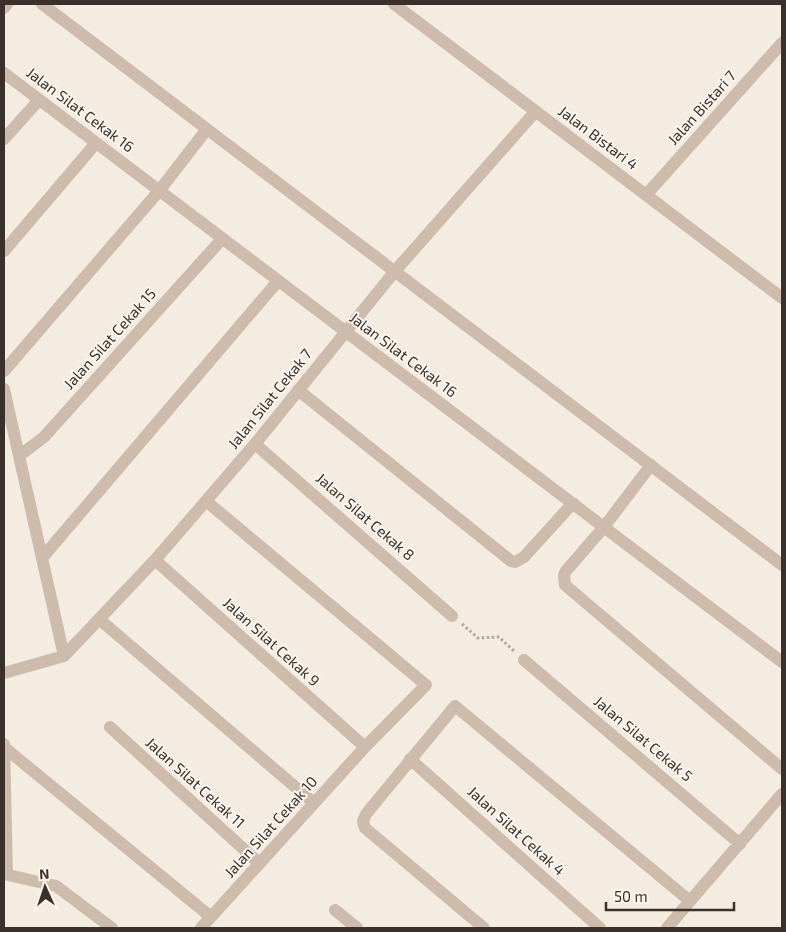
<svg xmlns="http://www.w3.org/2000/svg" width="786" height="932" font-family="'Exo 2',sans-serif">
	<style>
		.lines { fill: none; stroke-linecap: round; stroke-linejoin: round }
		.path { stroke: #b9a596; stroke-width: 3; stroke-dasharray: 2.5 2.5; stroke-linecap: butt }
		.minor { stroke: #cdbbac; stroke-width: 12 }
		.labels { text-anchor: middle; stroke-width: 4; stroke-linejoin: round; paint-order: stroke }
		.street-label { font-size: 15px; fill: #3b302b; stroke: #fbf5ee }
	</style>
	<rect width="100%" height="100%" fill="#f4ebe1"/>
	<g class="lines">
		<path class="path" d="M462 624 478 638 499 637 514 651"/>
		<path class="minor" d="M42 4 782 565
			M394 4 782 298
			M4 8 7 4
			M4 73 782 662
			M4 139 39 100
			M646 195 782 43
			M4 251 96 143
			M4 371 159 191 207 129
			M4 389 64 656
			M298 390 511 561 515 562 524 557 573 503
			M255 444 452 616
			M19 456 44 437 222 239
			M651 465 604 527 566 571 564 575 565 585 782 769
			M42 558 278 281
			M155 560 365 747
			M99 619 314 803
			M524 660 740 844
			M4 673 64 656 155 560 255 444 395 271 536 111
			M110 727 259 863
			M4 744 7 874
			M5 748 211 917
			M410 759 600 928
			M4 874 56 886 112 928
			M335 910 357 928
			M201 928 365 747 426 685 206 501
			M484 928 365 828 363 821 366 814 455 706 690 901
			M667 928 782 794"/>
	</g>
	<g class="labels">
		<g class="street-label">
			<text transform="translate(702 108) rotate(-48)" y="5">Jalan Bistari 7</text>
			<text transform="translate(80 110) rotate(37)" y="5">Jalan Silat Cekak 16</text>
			<text transform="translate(598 138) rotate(37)" y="5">Jalan Bistari 4</text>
			<text transform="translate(110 339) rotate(-48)" y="5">Jalan Silat Cekak 15</text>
			<text transform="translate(403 355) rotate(37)" y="5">Jalan Silat Cekak 16</text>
			<text transform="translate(270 399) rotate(-51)" y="5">Jalan Silat Cekak 7</text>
			<text transform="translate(365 517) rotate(41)" y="5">Jalan Silat Cekak 8</text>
			<text transform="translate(271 642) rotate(42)" y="5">Jalan Silat Cekak 9</text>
			<text transform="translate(643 739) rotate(40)" y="5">Jalan Silat Cekak 5</text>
			<text transform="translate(195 783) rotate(42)" y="5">Jalan Silat Cekak 11</text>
			<text transform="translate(271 827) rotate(-48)" y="5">Jalan Silat Cekak 10</text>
			<text transform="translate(516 831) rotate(42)" y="5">Jalan Silat Cekak 4</text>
		</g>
	</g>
	<rect width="786" height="932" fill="none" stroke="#3b302b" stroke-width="10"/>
	<g transform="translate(45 887) rotate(357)" stroke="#fbf5ee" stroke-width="4" paint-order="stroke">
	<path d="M0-4L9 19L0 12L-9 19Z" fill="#3b302b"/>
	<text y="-8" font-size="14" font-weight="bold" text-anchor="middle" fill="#3b302b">N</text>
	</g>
	<path d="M606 902v8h128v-8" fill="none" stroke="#3b302b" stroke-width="2.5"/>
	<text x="614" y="902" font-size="15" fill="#3b302b" stroke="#fbf5ee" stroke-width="4" paint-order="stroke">50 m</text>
</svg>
